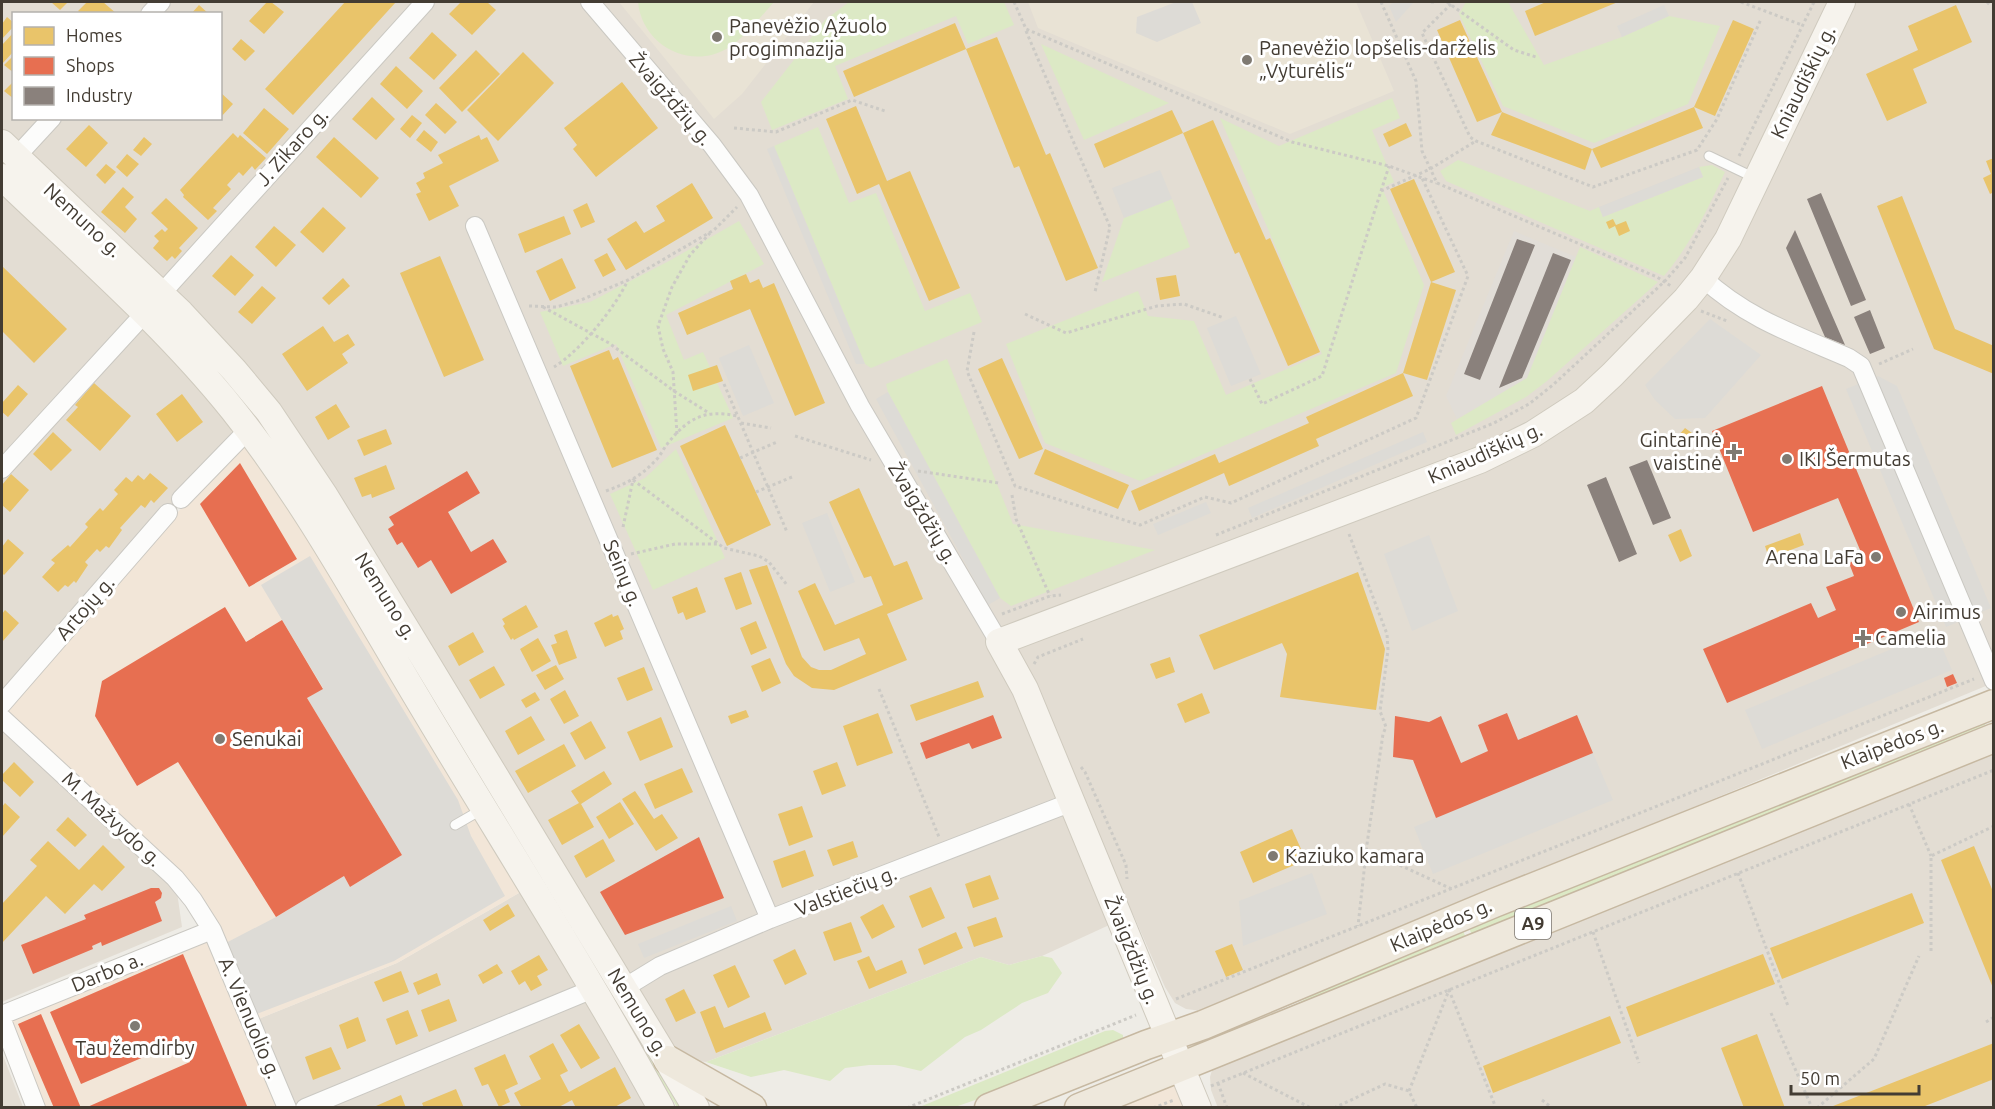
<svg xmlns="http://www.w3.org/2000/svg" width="1995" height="1109" font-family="Ubuntu,sans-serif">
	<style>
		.residential { fill: #e3ddd3; fill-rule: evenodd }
		.commercial { fill: #f2e6d8 }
		.industrial { fill: #e1ddd7 }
		.education { fill: #e9e3d5 }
		.green { fill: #dce9c5 }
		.parking { fill: #dddbd6 }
		.homes { fill: #e9c46a }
		.shops { fill: #e76f51 }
		.industry { fill: #8a817c }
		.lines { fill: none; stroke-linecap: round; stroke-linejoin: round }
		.service-casing { stroke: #cac8c2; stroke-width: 11 }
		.minor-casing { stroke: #cac8c2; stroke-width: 20 }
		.secondary-casing { stroke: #cfcabe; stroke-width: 28 }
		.trunk-casing { stroke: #c6b8a1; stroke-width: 31 }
		.path { stroke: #cccac5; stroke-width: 3; stroke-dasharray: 3 3; stroke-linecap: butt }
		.service { stroke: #fcfcfb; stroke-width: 9 }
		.minor { stroke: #fcfcfb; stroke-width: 18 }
		.secondary { stroke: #f6f3ed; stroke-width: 26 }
		.trunk { stroke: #eee8dc; stroke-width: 28 }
		.poi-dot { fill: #7f7a72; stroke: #fff; stroke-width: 2 }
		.labels { text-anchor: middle; stroke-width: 6; stroke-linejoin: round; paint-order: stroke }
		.shield { fill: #fff; stroke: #7b7670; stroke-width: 1.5 }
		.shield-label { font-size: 18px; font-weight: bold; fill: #433c33 }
		.poi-label { font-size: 20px; fill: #433c33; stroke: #fff; text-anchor: start }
		.street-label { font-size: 20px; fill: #433c33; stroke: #fff }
	</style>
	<rect width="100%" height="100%" fill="#eeece6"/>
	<path class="residential" d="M2 2H1993V683L1202 1011 1186 1009 1175 1003 1165 987 1133 914 1042 956 1009 965 981 957 706 1062 699 1061 673 1045 444 670 152 272 2 129ZM14 14H220V118H14Z
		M2 189 169 352 231 427 232 434 226 444 2 704Z
		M2 718 175 878 182 927 4 1001 2 1003Z
		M1993 751V1107L1218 1108 1211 1090 1210 1077 1213 1067Z
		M526 889 646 1107H287L251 1022 397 963Z
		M2 1053 23 1107H2Z"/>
	<path class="commercial" d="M246 442 285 498 526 889 397 963 251 1022 193 900 2 718V705L239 445Z
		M206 940 277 1107H44L8 1021Z
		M1172 1085 1183 1091 1191 1108H1103Z"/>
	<path class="industrial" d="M1514 231 1576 257 1527 379 1457 419 1446 396Z"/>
	<path class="education" d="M619 2H814L742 94 714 119Z
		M1028 2H1356L1394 91 1290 134 1038 28Z"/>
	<path class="green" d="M638 2H774C760 17 746 37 728 48 690 71 642 45 638 2Z
		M849 2H1004L1014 25 968 44 956 16 835 66 848 99 772 130 761 102 825 20Z
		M1466 2H1508L1544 65 1622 37 1669 16 1720 26 1688 104 1594 143 1503 106 1459 14Z
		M1041 44 1169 103 1084 140Z
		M1392 98 1400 118 1372 130 1394 182 1382 188 1424 285 1396 373 1140 481 1045 443 1006 344 1138 291 1148 316 1194 321 1226 395 1322 354 1220 118 1279 146Z
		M818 127 849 203 876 193 925 311 970 293 982 322 871 368 865 364 774 146Z
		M1458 160 1590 211 1599 207 1603 217 1703 177 1699 167 1712 165 1725 172C1708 209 1690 245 1664 276L1446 181 1440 171Z
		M1172 199 1190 247 1102 282 1124 218Z
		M739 221 764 264 666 315 684 360 703 352 733 418 661 448 616 344 563 366 540 312 590 302 669 261Z
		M1580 247 1658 282 1547 381 1526 397 1456 435 1451 423 1527 378Z
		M947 359 1013 524 1155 550 1011 606 1000 598 888 392 886 384Z
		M676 449 725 558 653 590 610 494 645 478Z
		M1987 721 1985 725 1920 752 1880 775 1473 938 1468 925Z
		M1462 928 1467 941 1197 1045 1298 1003 1357 970Z
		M1042 956 1052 958 1062 973 1048 993 1022 1003 981 1030 965 1037 921 1071 895 1065H869L845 1068 830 1081 784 1070 751 1077 706 1062 981 957 1009 965Z
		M607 979 687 1107H677L601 982Z
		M1113 1030 1123 1035V1039L978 1099 955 1107 917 1108 1105 1031Z"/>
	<path class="parking" d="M1176 2H1192L1201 23 1157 42 1136 33 1137 17Z
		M1393 2H1414L1396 22 1389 6Z
		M1664 5 1669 16 1622 37 1617 26Z
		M774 146 865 364H856L767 149Z
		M1699 167 1703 177 1603 217 1599 207Z
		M1160 170 1172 199 1124 218 1112 188Z
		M1236 316 1261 374 1231 386 1207 328Z
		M1710 319 1761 355 1705 418 1675 419 1655 400 1645 385Z
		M749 345 774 403 743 416 719 358Z
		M1878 376 1897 386 1991 608 1946 627 1846 389Z
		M888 392 1000 598 988 605 876 399Z
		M1423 432 1427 442 1252 518 1248 508Z
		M1206 502 1211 513 1158 535 1153 524Z
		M827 513 855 582 830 592 802 523Z
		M1429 535 1458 611 1412 631 1384 554Z
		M310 556 458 800 471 836 505 896 394 961 249 1017 220 946 276 917 344 876 350 887 402 855 307 698 323 688 261 585Z
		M1935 631 1952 670 1762 749 1745 710Z
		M1593 753 1613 800 1433 874 1414 827Z
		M1312 873 1327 914 1243 946 1239 901Z
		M731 906 737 921 644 958 638 944Z"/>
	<path class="homes" d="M51 2H68L60 10Z
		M87 2H103L117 14H81L78 11Z
		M267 2H271L284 12 264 34 249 21Z
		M345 2H396L293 115 265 89Z
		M461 2H487L496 10 472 35 449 14Z
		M1546 2H1618L1535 36 1525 11Z
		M199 5 209 14H191Z
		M1956 5 1972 42 1913 69 1927 103 1887 121 1866 74 1918 50 1908 26Z
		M7 17 14 23V26L2 39V24Z
		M1460 20 1502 112 1477 122 1437 30Z
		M1733 20 1754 29 1715 116 1694 107 1703 128 1601 168 1592 149 1694 107Z
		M955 23 966 49 854 97 843 71Z
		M14 32V51L2 64V45Z
		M432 32 457 55 434 80 409 58Z
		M997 37 1046 155 1050 153 1098 268 1066 281 1019 166 1014 168 966 49Z
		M241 39 255 51 245 61 232 49Z
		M476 50 500 74 462 112 439 88Z
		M523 52 554 83 498 141 467 110Z
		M14 55V73L4 65Z
		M396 66 423 91 407 109 380 84Z
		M14 81V99L4 91Z
		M622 82 658 128 596 177 573 149 577 145 564 128Z
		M220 92 233 104 220 118Z
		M372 97 395 119 376 140 352 119Z
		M436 103 457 122 445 134 425 115Z
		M856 106 887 181 910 171 960 288 929 301 879 184 857 194 826 119Z
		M264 108 289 129 267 154 243 133Z
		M1172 110 1183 133 1104 168 1094 144Z
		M1502 112 1592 149 1585 170 1491 135Z
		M412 115 422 123 410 138 400 129Z
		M1213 120 1266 240 1270 238 1320 352 1288 366 1239 252 1235 254 1183 133Z
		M1406 123 1412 136 1389 147 1383 134Z
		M89 125 108 143 86 167 66 149Z
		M424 130 438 142 431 152 416 140Z
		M233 133 238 138 240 135 266 158 255 170 252 166 243 176 239 172 227 185 231 189 213 208 217 211 208 220 183 197 184 195 180 190Z
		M479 135 481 140 487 137 499 161 449 186 459 206 429 221 416 194 421 192 416 183 425 178 423 173 443 163 438 155Z
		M144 137 152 144 141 156 133 150Z
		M334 137 379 178 361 198 316 157Z
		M127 154 139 164 127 177 116 167Z
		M1994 158V192L1990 194 1983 178 1991 174 1986 161Z
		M106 164 116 172 105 184 96 175Z
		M1414 179 1455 272 1431 282 1390 189Z
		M692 183 713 218 626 270 607 239 636 221 644 233 665 221 656 206Z
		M123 187 134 197 125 207 137 219 125 233 101 212Z
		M1902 196 1955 329 1994 346V374L1934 349 1877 206Z
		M166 198 198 228 179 248 182 251 175 259 172 256 167 261 153 248 159 241 154 236 162 229 165 232 168 229 151 213Z
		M587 203 595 222 581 228 573 210Z
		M323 207 346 228 323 253 300 232Z
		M564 216 571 234 525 253 518 234Z
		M1613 219 1616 225 1626 221 1630 231 1619 236 1615 226 1609 229 1606 222Z
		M274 226 296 245 276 267 255 247Z
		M607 253 616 270 603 277 594 260Z
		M231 255 254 275 235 296 212 276Z
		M440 256 484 360 444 377 400 273Z
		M562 258 576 288 550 301 536 271Z
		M2 266 67 329 34 363 2 331Z
		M746 274 750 283 759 279 763 288 774 283 825 403 795 416 750 309 687 335 678 313 733 289 730 281Z
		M1176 275 1180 296 1160 300 1156 278Z
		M343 278 350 286 329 305 322 298Z
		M1431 282 1456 290 1427 380 1403 373Z
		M262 286 276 298 252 324 238 312Z
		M323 326 334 342 348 334 355 345 342 354 348 363 307 391 282 354Z
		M609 350 613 360 618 357 657 450 612 468 570 366Z
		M1002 358 1043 449 1019 459 978 369Z
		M717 365 723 381 693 391 688 375Z
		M1403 373 1413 396 1316 439 1319 446 1229 486 1224 473 1139 511 1131 491 1215 454 1219 463 1309 423 1306 417Z
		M94 383 131 416 100 451 66 420 78 407 75 405Z
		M18 385 28 394 8 417 2 412V403Z
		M182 394 203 422 177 442 156 414Z
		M336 404 350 427 328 440 315 417Z
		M725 425 771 525 727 546 680 446Z
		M1685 428 1692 433 1679 449 1672 443Z
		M386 429 392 444 364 456 357 440Z
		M53 432 72 450 51 471 33 454Z
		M1045 449 1129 485 1118 509 1034 474Z
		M386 465 395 489 372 498 371 494 362 497 354 478Z
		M150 473 168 488 154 503 151 500 145 508 141 505 120 528 122 530 109 548 106 546 100 552 97 549 85 562 88 565 76 583 74 581 68 587 65 585 58 592 42 577 55 563 51 560 68 545 70 547 88 527 85 524 100 508 103 511 118 494 114 490 126 477 132 482 138 475 144 480Z
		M11 474 29 490 10 512 2 505V485Z
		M859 488 894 566 907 561 923 599 887 614 907 660 834 690 812 688 794 676 786 664 749 570 767 565 802 657 811 667 819 670H831L866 654 859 638 824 651 798 591 815 583 835 625 883 605 871 576 864 578 829 502Z
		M1681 529 1692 556 1680 562 1668 535Z
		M1800 533 1804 545 1769 558 1765 546Z
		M8 539 24 553 4 575 2 573V547Z
		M741 572 752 604 736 610 724 578Z
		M1358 572 1385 649 1376 710 1280 697 1287 654 1282 643 1214 670 1199 635Z
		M697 587 706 612 686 620 683 612 678 614 672 597Z
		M526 605 538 627 514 640 513 638 511 640 503 626 505 624 502 619Z
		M5 610 19 623 2 642V614Z
		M612 614 613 617 618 615 624 629 620 631 623 639 605 647 594 623Z
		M756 621 767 648 751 655 740 628Z
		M567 630 577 658 559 665 551 645 557 643 554 635Z
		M473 632 484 652 459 666 448 646Z
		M538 638 551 661 532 672 520 649Z
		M1170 657 1175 672 1156 679 1150 664Z
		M770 658 781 683 762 692 751 666Z
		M556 665 564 679 545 690 536 675Z
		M494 666 505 685 480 699 469 680Z
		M644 667 653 690 627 701 617 678Z
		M978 681 984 697 916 721 910 705Z
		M565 690 579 716 564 724 550 699Z
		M535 692 540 700 526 708 521 700Z
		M1202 693 1210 713 1185 723 1177 704Z
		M746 710 749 717 731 724 728 716Z
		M878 713 893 753 857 766 843 726Z
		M531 716 545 740 518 755 505 731Z
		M661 717 673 747 640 761 627 732Z
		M591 721 606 748 585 760 570 733Z
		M564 744 576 766 528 793 515 771Z
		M14 762 34 782 20 797 2 780V775Z
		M837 762 846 786 822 795 813 771Z
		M682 768 693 792 655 809 644 784Z
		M604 771 612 784 581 804 594 827 562 845 548 820 579 803 571 791Z
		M635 791 654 819 662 814 678 838 656 851 622 799Z
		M620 802 634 824 609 839 596 817Z
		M5 803 20 817 2 837V807Z
		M802 806 813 837 789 846 778 814Z
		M68 817 87 835 75 847 56 830Z
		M1292 829 1306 860 1253 883 1240 852Z
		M603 839 615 861 586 878 574 856Z
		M48 841 79 870 103 845 125 867 102 891 94 884 65 914 46 896 2 943V904L37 866 30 860Z
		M853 841 858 857 833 866 827 850Z
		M1974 846 1994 894 1993 988 1941 860Z
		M805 850 814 876 782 888 773 861Z
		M990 875 999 899 973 908 965 884Z
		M931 887 945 918 922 928 909 896Z
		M1912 893 1924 923 1782 979 1770 948Z
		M508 904 515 916 490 931 483 920Z
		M883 904 895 927 872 939 860 917Z
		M996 917 1003 937 974 947 967 927Z
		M851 922 862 952 834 961 823 932Z
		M956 932 963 948 924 965 918 949Z
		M1232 944 1243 970 1226 977 1215 951Z
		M795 949 807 974 785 985 773 960Z
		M1763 954 1775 984 1637 1037 1626 1007Z
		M539 955 548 970 537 976 542 985 531 991 525 981 519 985 511 971Z
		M869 956 876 971 902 960 907 973 869 989 857 961Z
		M497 964 503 973 483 984 478 975Z
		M735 965 750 997 728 1008 713 975Z
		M401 971 409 992 383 1002 374 982Z
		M437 973 441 985 418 995 413 983Z
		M684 989 696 1013 676 1022 665 999Z
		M449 999 457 1021 429 1032 421 1010Z
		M715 1006 724 1028 765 1012 772 1030 716 1053 700 1012Z
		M408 1010 418 1036 396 1045 386 1019Z
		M1610 1016 1621 1043 1493 1093 1483 1066Z
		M358 1017 366 1041 347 1049 339 1025Z
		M579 1024 600 1058 581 1069 560 1035Z
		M1757 1034 1785 1108H1744L1721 1048Z
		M553 1043 568 1071 560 1075 569 1092 615 1067 631 1098 613 1108H576L572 1100 557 1108H522L514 1093 541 1079 529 1056Z
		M1994 1043V1079L1920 1108H1828Z
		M331 1047 341 1069 313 1080 305 1057Z
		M505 1054 518 1084 505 1090 510 1102 499 1107 488 1084 482 1086 474 1068Z
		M456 1089 464 1108H424L422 1103Z
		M401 1095 406 1108H377L376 1106Z"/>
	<path class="shops" d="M1822 386 1919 622 1727 703 1703 649 1811 603 1818 618 1836 610 1826 587 1854 576 1849 563 1863 557 1838 498 1753 532 1712 431Z
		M240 463 297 559 249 587 200 504Z
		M467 471 480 493 448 512 471 552 493 539 507 562 451 594 431 560 418 568 402 542 397 545 388 529 394 525 389 517Z
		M225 607 246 642 282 620 323 689 307 698 402 855 350 887 344 876 276 917 178 762 137 786 95 716 102 681Z
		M1953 674 1957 683 1947 687 1944 678Z
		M1507 713 1518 740 1577 715 1593 753 1436 818 1413 760 1393 757 1395 716 1429 722 1441 716 1461 763 1488 751 1478 725Z
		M993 715 1002 738 972 749 969 743 926 759 920 743Z
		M699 837 724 898 625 935 600 892Z
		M151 888H159L162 893 161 898 155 902 162 921 102 946 101 942 92 946 93 949 33 974 21 945 86 919 84 915Z
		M183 954 248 1108H85L190 1062 181 1041 81 1084 50 1012Z
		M41 1014 81 1108H54L18 1024Z"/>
	<path class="industry" d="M1821 193 1866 300 1851 306 1807 199Z
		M1795 230 1845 345 1825 337 1786 248Z
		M1517 239 1535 245 1480 380 1464 374Z
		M1553 253 1571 260 1522 378 1499 388Z
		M1870 310 1885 348 1870 354 1854 317Z
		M1647 460 1671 518 1653 525 1629 467Z
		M1606 477 1637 554 1619 562 1587 485Z"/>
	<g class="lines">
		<defs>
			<path id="service" d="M1709 156 1755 178
				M455 825 481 810"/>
			<path id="minor" d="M590 2 712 145 749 195 860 406 999 642
				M150 14 161 2
				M16 157 52 118
				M475 226 770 919
				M1703 278C1746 318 1796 335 1849 358L1861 366 1994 681
				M161 294 425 2
				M2 469 144 314
				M181 499 248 430
				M2 704 168 513
				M2 718 175 878 193 900 212 930 287 1108
				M624 988 660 966 770 919 1072 802
				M2 1015 212 930
				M2 1020 36 1108
				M305 1108 593 989"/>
			<path id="secondary" d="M2 143 181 313 234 370 269 412 325 496 413 640 696 1108
				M2 177C80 252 165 325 233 410 307 503 364 610 425 711 504 843 587 973 661 1108
				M1198 1108 1025 689 999 642 1480 460 1533 434 1584 401 1612 375 1686 299 1703 278 1728 239 1842 2"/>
			<path id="trunk" d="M668 1060 752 1108
				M989 1108 1146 1045 1203 1025 1494 903 1994 704
				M1079 1108 1994 738"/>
		</defs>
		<use href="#service" class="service-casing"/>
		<use href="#minor" class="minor-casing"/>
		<use href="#secondary" class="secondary-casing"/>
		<use href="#trunk" class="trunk-casing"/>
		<path class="path" d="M1014 2 1026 29 1292 142 1389 166 1436 183
			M1381 2 1416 81 1422 151 1437 183 1657 277 1671 286
			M1431 2H1435
			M1447 2 1514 50 1536 57
			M1741 2 1802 25
			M1987 2 1990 5
			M1451 4 1422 33 1470 137 1476 141 1593 187 1697 150 1717 119 1761 19
			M1026 31 1110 227 1095 292
			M734 128 776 132 852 100 885 111
			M1739 156 1814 2
			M1381 191 1430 169 1476 141
			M529 306 556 307 581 300 628 280 714 230 737 207
			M543 307 609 343 674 391 709 413
			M1701 311 1727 321
			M1025 314 1066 333 1157 306 1184 304 1224 318
			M974 332 967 371 1015 486 1140 525 1205 497 1231 503 1416 418 1468 276 1422 178
			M1879 364 1913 349
			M554 367C580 351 614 309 627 282
			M1250 379 1262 404 1322 376 1389 166
			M724 384 787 532
			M741 423 771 428
			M677 434 673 372 663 349 658 326 672 287 690 255 710 233
			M795 436 871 460
			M740 458 777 442
			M918 471 999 483
			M606 491C625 484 640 477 654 462 660 457 663 449 668 443 688 418 705 409 737 416
			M756 492 792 477
			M1012 495 1016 519 1050 596
			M623 527 633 480 724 548 759 556 769 562 787 585
			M1349 534 1387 634 1388 650 1380 711 1386 727 1383 734 1367 844 1358 926
			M1216 535 1494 423 1529 404 1554 384 1665 281 1685 258 1728 178
			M631 554 675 544H719
			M1002 614 1050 596 1061 595
			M1034 664 1038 657 1083 639
			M879 689 939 837
			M1081 767 1085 772 1126 865 1127 879
			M1909 804 1931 856
			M1367 850 1452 889
			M1738 873 1788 1006
			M1593 932 1639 1063
			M1931 951V856L1994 826
			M1176 999 1974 679
			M1771 1013 1812 1108
			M1986 1022 1994 1017
			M1243 1073 1311 1108
			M1218 1083 1227 1108
			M1211 1086 1994 770
			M1409 1091 1449 990 1496 1108
			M1542 1100 1552 1108
			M907 1108 1136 1015
			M1153 1108 1174 1100
			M1334 1108 1385 1084 1409 1091 1417 1108
			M1817 1108 1874 1059 1919 956"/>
		<use href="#service" class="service"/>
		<use href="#minor" class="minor"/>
		<use href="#secondary" class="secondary"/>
		<use href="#trunk" class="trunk"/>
	</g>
	<g class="poi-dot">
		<circle cx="717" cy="37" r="6"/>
		<circle cx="1247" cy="60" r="6"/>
		<path d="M1731 443h6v6h6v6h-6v6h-6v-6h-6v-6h6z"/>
		<circle cx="1787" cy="459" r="6"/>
		<circle cx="1876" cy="557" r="6"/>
		<circle cx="1901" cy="612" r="6"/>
		<path d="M1860 629h6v6h6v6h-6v6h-6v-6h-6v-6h6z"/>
		<circle cx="220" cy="739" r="6"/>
		<circle cx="1273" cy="856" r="6"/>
		<circle cx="135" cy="1026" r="6"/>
	</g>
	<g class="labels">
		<rect class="shield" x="1515" y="909" width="36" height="30" rx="4.5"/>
		<g class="shield-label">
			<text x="1533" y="930">A9</text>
		</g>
		<g class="poi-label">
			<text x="729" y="33">Panevėžio Ąžuolo<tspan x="729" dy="23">progimnazija</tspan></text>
			<text x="1259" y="55">Panevėžio lopšelis-darželis<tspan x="1259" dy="23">„Vyturėlis“</tspan></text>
			<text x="1722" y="447" text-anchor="end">Gintarinė<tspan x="1722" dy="23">vaistinė</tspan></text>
			<text x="1799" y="466">IKI Šermutas</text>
			<text x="1864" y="564" text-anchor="end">Arena LaFa</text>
			<text x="1913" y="619">Airimus</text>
			<text x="1875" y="645">Camelia</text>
			<text x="232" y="746">Senukai</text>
			<text x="1285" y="863">Kaziuko kamara</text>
			<text x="135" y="1055" text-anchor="middle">Tau žemdirby</text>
		</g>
		<g class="street-label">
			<text transform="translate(1803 82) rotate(-64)" y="7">Kniaudiškių g.</text>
			<text transform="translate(671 99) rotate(49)" y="7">Žvaigždžių g.</text>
			<text transform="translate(292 147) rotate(-48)" y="7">J. Zikaro g.</text>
			<text transform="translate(83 220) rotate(43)" y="7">Nemuno g.</text>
			<text transform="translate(1485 453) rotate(-24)" y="7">Kniaudiškių g.</text>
			<text transform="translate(923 513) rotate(59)" y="7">Žvaigždžių g.</text>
			<text transform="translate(623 573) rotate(67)" y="7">Seinų g.</text>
			<text transform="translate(386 596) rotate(58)" y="7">Nemuno g.</text>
			<text transform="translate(85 608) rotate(-49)" y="7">Artojų g.</text>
			<text transform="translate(1892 744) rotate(-21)" y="7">Klaipėdos g.</text>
			<text transform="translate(112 819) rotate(43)" y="7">M. Mažvydo g.</text>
			<text transform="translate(846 891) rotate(-21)" y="7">Valstiečių g.</text>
			<text transform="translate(1441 925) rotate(-23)" y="7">Klaipėdos g.</text>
			<text transform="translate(1132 950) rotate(68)" y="7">Žvaigždžių g.</text>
			<text transform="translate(107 972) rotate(-22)" y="7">Darbo a.</text>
			<text transform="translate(638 1012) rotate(59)" y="7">Nemuno g.</text>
			<text transform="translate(250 1018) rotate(67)" y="7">A. Vienuolio g.</text>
		</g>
	</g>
	<rect width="1995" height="1109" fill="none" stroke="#433c33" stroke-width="6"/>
	<rect x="12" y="12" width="210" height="108" fill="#ffffff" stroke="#b4b1ad" stroke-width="1.5"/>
	<rect x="24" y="27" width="30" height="18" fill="#e9c46a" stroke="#b4b1ad" stroke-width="1.5"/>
	<text x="66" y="42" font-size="18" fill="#433c33">Homes</text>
	<rect x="24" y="57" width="30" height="18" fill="#e76f51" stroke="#b4b1ad" stroke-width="1.5"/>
	<text x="66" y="72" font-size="18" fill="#433c33">Shops</text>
	<rect x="24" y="87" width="30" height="18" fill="#8a817c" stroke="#b4b1ad" stroke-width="1.5"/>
	<text x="66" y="102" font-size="18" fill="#433c33">Industry</text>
	<path d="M1791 1085v9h128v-9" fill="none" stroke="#433c33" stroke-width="3"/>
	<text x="1800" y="1085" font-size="18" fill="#433c33" stroke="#ffffff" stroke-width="4.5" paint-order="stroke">50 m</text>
</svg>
